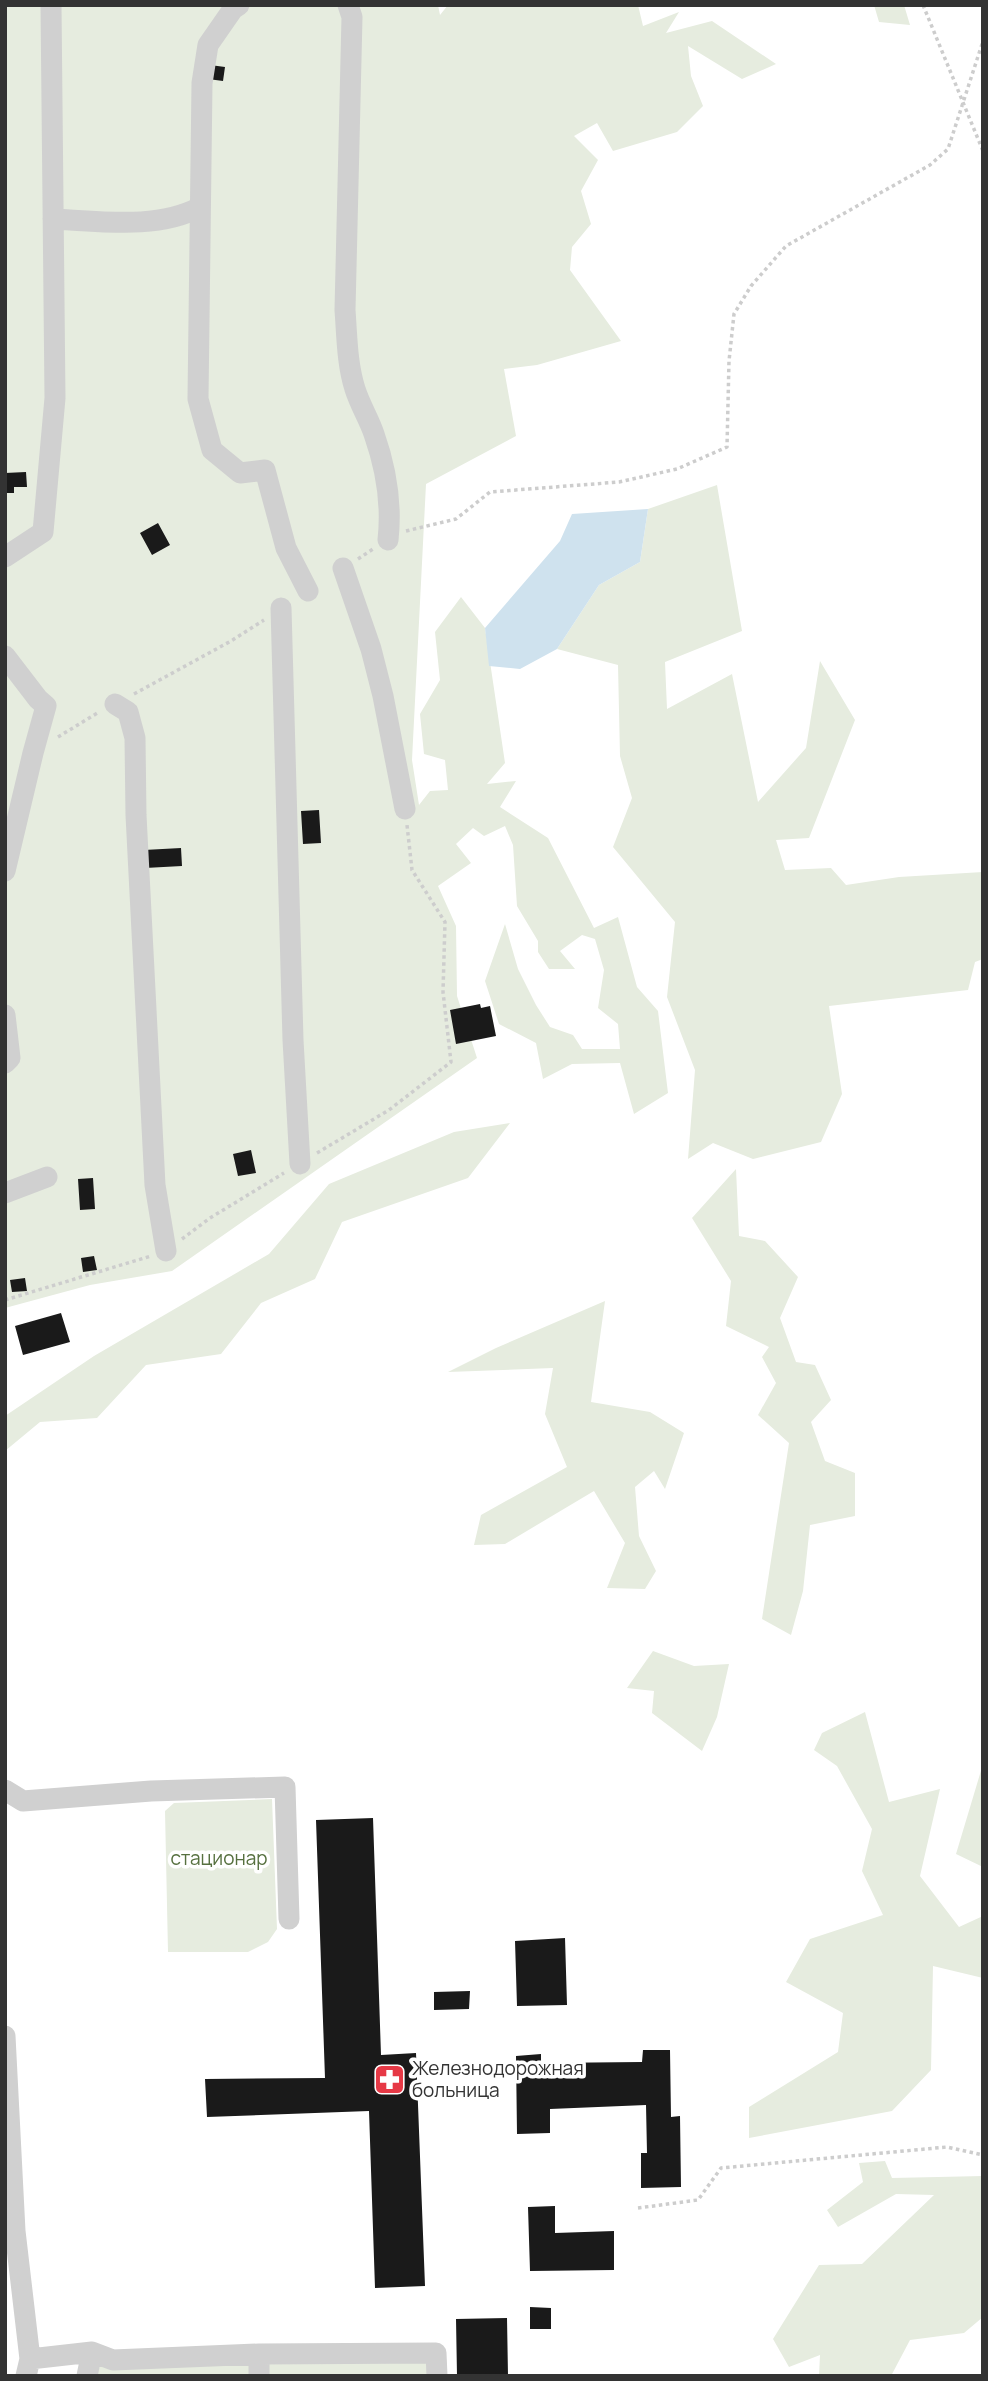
<svg xmlns="http://www.w3.org/2000/svg" width="988" height="2381" font-family="Manrope,sans-serif">
	<style>
		.green { fill: #e6ecdf }
		.water { fill: #cfe2ee }
		.building { fill: #1a1a1a }
		.lines { fill: none; stroke-linecap: round; stroke-linejoin: round }
		.path { stroke: #cdcdcd; stroke-width: 3.5; stroke-dasharray: 3.5 3.5; stroke-linecap: butt }
		.minor { stroke: #d0d0d0; stroke-width: 21 }
		.labels { text-anchor: middle; stroke-width: 7; stroke-linejoin: round; paint-order: stroke }
		.park-label { font-size: 19px; fill: #56703f; stroke: #fff }
		.poi-label { font-size: 19px; fill: #333; stroke: #fff; text-anchor: start }
	</style>
	<rect width="100%" height="100%" fill="#fff"/>
	<path class="green" d="M5 5H438L440 15 448 5H638L643 26 679 12 666 33 712 21 776 64 742 79 688 46 691 76 703 106 677 132 613 151 597 123 574 136 598 160 581 191 591 224 572 247 570 270 621 341 537 365 504 369 516 436 426 484 412 760 419 805 430 791 448 790 445 760 424 754 420 714 440 680 435 632 461 597 485 628 505 763 487 784 516 781 500 807 548 838 594 928 618 917 637 987 658 1011 668 1093 634 1114 620 1063 572 1064 543 1079 536 1043 499 1024 485 981 505 924 518 969 536 1005 550 1027 573 1035 582 1049H620L618 1024 598 1008 604 970 595 939 582 935 560 951 575 969H549L538 952V941L517 906 513 845 505 826 484 836 473 828 456 844 471 863 438 886 456 926 457 996 477 1058 172 1271 90 1285 5 1308Z
		M874 5H904L910 25 879 22Z
		M717 485 742 631 665 662 667 709 732 674 758 802 806 748 820 661 855 720 809 838 776 840 785 870 831 868 846 885 899 877 983 872V959L975 962 968 990 829 1006 842 1094 821 1142 753 1159 713 1143 688 1159 695 1070 667 997 675 922 613 847 632 798 620 756 618 665 557 649 599 585 640 562 648 509Z
		M510 1123 468 1178 342 1222 315 1279 261 1303 221 1354 146 1365 97 1418 40 1422 5 1451V1416L94 1356 269 1254 329 1184 454 1132Z
		M736 1169 739 1236 765 1241 798 1277 780 1318 796 1362 815 1365 831 1400 811 1422 825 1461 855 1473V1516L810 1525 803 1591 791 1635 762 1619 789 1443 758 1415 776 1383 762 1357 769 1347 726 1326 731 1281 692 1218Z
		M605 1301 591 1402 650 1412 684 1433 665 1489 654 1471 635 1487 639 1536 656 1571 645 1589 607 1588 625 1543 594 1491 505 1544 474 1545 481 1515 567 1467 545 1414 553 1368 448 1372 496 1348Z
		M653 1651 694 1666 729 1664 717 1717 702 1751 652 1713 654 1691 627 1688Z
		M865 1712 889 1802 940 1789 920 1876 959 1927 983 1916V1978L933 1966 931 2070 892 2111 749 2138V2107L838 2052 843 2013 786 1982 810 1939 883 1915 862 1871 872 1829 837 1766 814 1750 822 1733Z
		M983 1764V1867L956 1854Z
		M272 1799 277 1929 268 1942 248 1952H168L165 1811 174 1803Z
		M885 2161 892 2178 983 2176V2317L964 2333 910 2340 891 2376H819L820 2355 789 2367 773 2339 819 2265 862 2264 934 2195 896 2194 838 2227 827 2210 863 2182 859 2163Z
		M433 2358 434 2376H82L104 2365Z"/>
	<path class="water" d="M648 509 640 562 599 585 557 649 520 669 489 666 485 628 560 541 572 514Z"/>
	<path class="building" d="M210 65 225 67 223 81 208 79Z
		M26 472 27 487H14V493H5V473Z
		M158 523 170 545 152 555 140 533Z
		M319 810 321 843 303 844 301 811Z
		M181 848 182 866 145 868 144 850Z
		M480 1004 481 1008 490 1006 496 1036 456 1044 450 1010Z
		M251 1150 256 1173 238 1176 233 1154Z
		M93 1178 95 1209 80 1210 78 1179Z
		M94 1256 97 1270 83 1272 81 1258Z
		M25 1278 27 1291 12 1292 10 1280Z
		M61 1313 70 1342 23 1355 15 1326Z
		M373 1818 381 2055 416 2053 425 2286 375 2288 369 2111 207 2117 205 2079 325 2078 316 1820Z
		M565 1938 567 2005 517 2006 515 1941Z
		M470 1991 469 2009 434 2010V1992Z
		M643 2050H670L671 2117 680 2116 681 2187 641 2188V2153H647L646 2105 550 2109V2133L517 2134 516 2056 541 2054V2063L642 2062Z
		M555 2206V2233L614 2231V2270L530 2271 528 2207Z
		M530 2307 551 2308V2329H530Z
		M507 2318 508 2376H457L456 2319Z"/>
	<g class="lines">
		<path class="path" d="M923 5 983 151
			M406 531 456 519 490 492 619 482 677 469 727 447 729 361 734 314 751 286 786 246 930 165 948 149 983 41
			M358 559 373 549
			M134 694 231 641 264 620
			M58 737 99 712
			M317 1153 389 1110 451 1062 443 992 445 922 412 870 407 825
			M182 1239 210 1218 284 1173
			M5 1300 151 1256
			M638 2208 698 2200 721 2168 947 2147 983 2155"/>
		<path class="minor" d="M239 5 233 9 208 45 202 83 198 399 212 450 240 473 265 470 286 548 308 591
			M348 5 352 17 345 310C347 336 347 364 355 389 360 405 369 419 374 434 386 468 392 504 388 540
			M53 219C100 221 157 230 200 207
			M5 557 43 532 55 398 51 5
			M343 568 371 649 383 696 405 809
			M281 608 293 1040 300 1164
			M5 656 38 699 46 706 33 753 5 871
			M115 704 128 712 135 738 136 815 155 1185 166 1251
			M5 1015 10 1058 5 1063
			M5 1193 47 1177
			M5 1790 23 1801 151 1791 285 1787 289 1919
			M5 2036 15 2231 30 2359 26 2376
			M259 2354V2376
			M30 2359 92 2352 113 2360 259 2354 436 2353 437 2376
			M87 2376 92 2352"/>
	</g>
	<defs>
		<symbol id="pharmacy-square" viewBox="-11 -11 22 22"><rect x="-9" y="-9" width="18" height="18" rx="4" fill="#e63946" stroke="#fff"/><path d="M-2-6h4v4h4v4h-4v4h-4v-4h-4v-4h4Z" fill="#fff"/></symbol>
	</defs>
	<g fill-rule="evenodd">
		<use href="#pharmacy-square" x="372" y="2062" width="35" height="35"/>
	</g>
	<g class="labels">
		<g class="park-label">
			<text x="219" y="1865">стационар</text>
		</g>
		<g class="poi-label">
			<text x="412" y="2075">Железнодорожная<tspan x="412" dy="22">больница</tspan></text>
		</g>
	</g>
	<rect width="988" height="2381" fill="none" stroke="#333333" stroke-width="14"/>
</svg>
